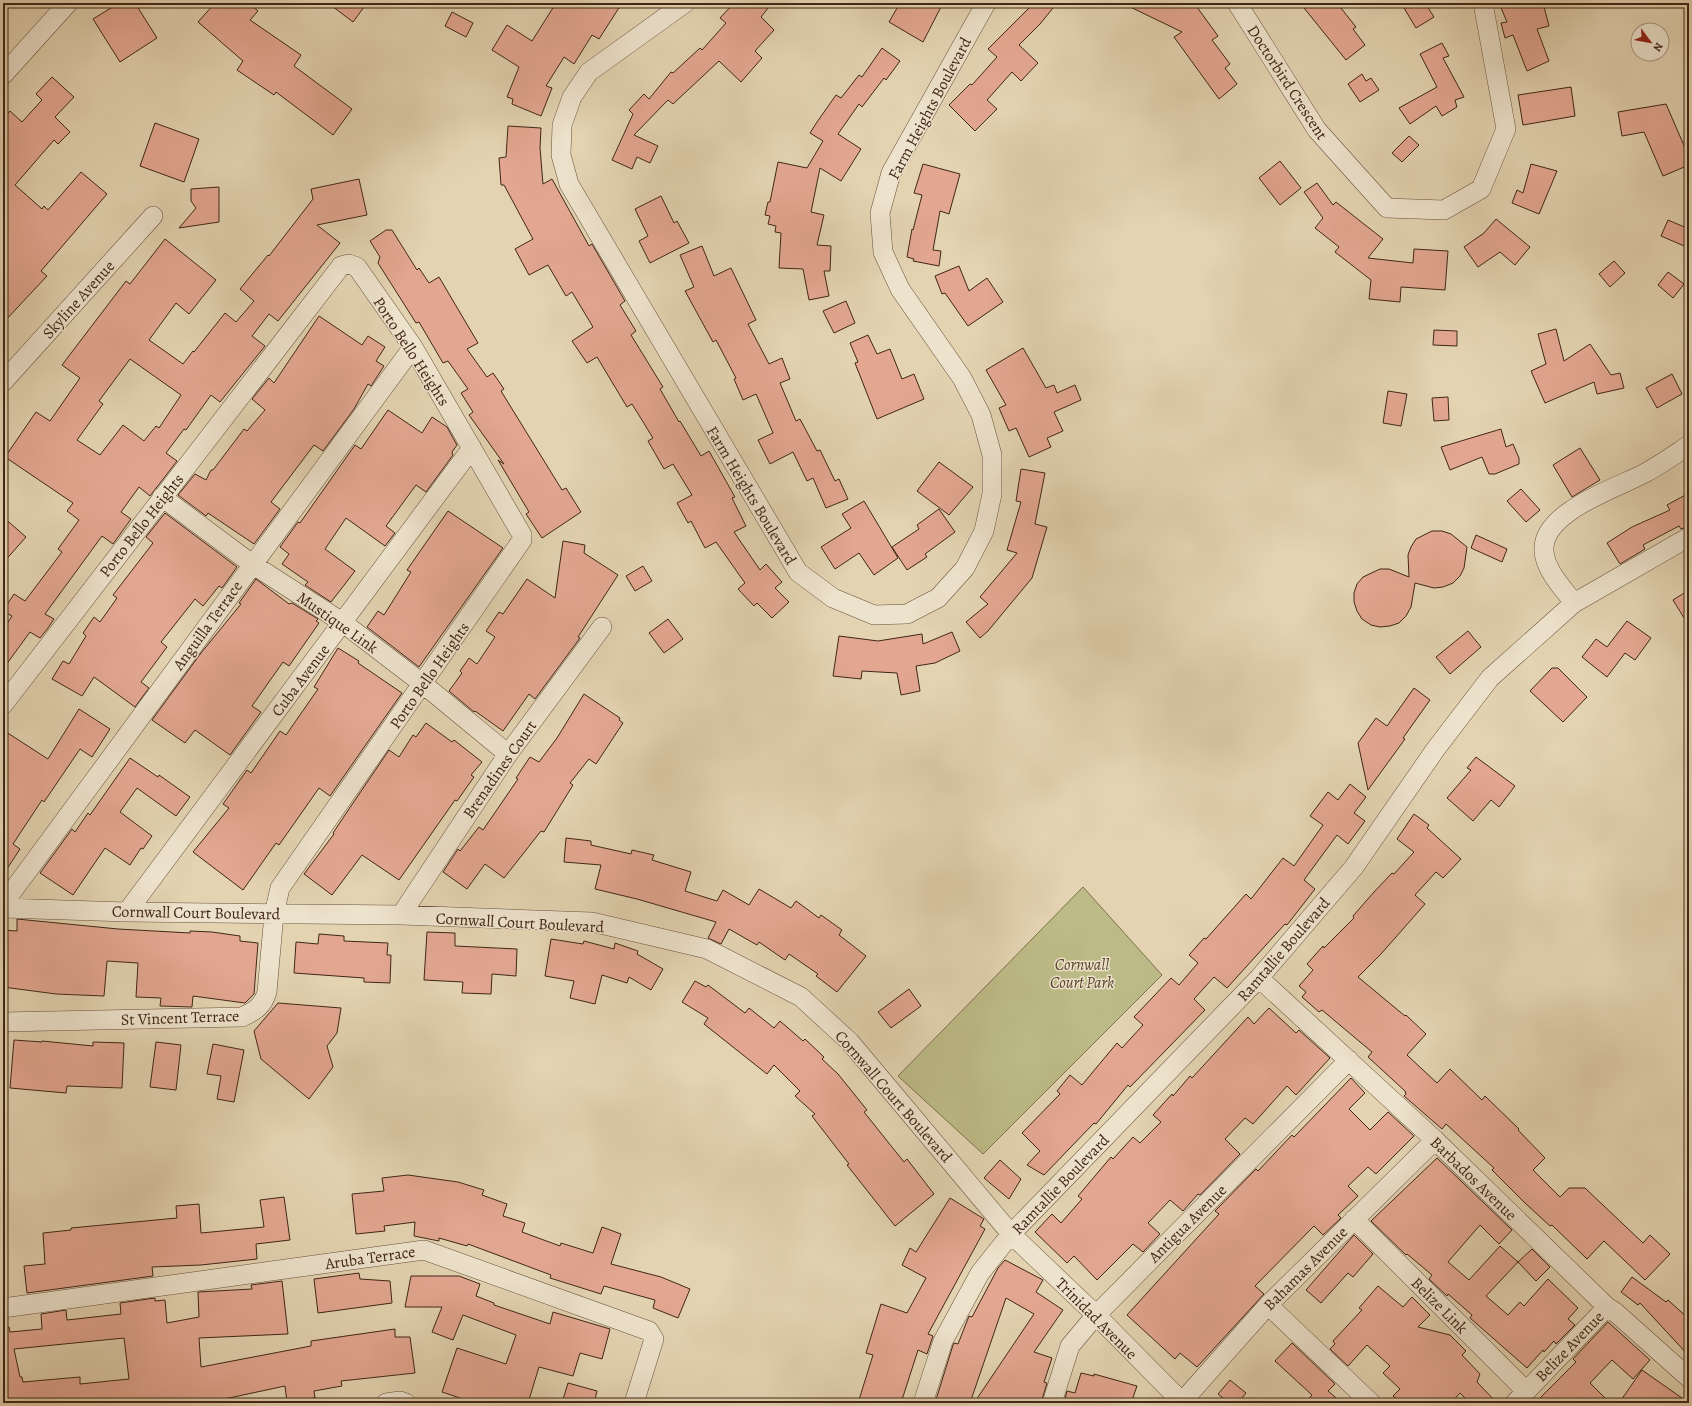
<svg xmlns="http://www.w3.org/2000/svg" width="1692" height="1406" font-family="Alegreya,serif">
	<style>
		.green { fill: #bcba86; stroke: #7e704e }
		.building { fill: #e3a791; stroke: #402616; fill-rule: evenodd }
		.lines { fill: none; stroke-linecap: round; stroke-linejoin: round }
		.minor-casing { stroke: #69513d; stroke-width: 20 }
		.minor { stroke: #ede2cc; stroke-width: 19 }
		.labels { text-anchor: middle; stroke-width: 3; stroke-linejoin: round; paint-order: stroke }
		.street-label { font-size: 16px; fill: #402616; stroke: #ede2cc }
		.park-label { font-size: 16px; font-style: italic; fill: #59442c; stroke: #ede2cc }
	</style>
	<rect width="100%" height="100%" fill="#e3d3b1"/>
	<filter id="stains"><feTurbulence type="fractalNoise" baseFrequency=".005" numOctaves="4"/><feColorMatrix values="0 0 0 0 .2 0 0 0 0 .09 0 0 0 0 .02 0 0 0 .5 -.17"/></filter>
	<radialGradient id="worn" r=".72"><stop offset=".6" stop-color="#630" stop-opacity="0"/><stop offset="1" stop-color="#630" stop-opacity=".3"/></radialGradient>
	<path class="green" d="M1083 887 1162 975 983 1154 898 1076Z"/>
	<path class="building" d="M119 3H135L157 38 120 62 93 19Z
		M215 3H249L258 11 250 20 301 55 294 66 352 109 333 135 276 92 274 95 237 70 243 61 198 22Z
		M328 3H367L353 22Z
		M556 3H622L599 39 592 35 574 64 564 57 546 86 552 88 541 116 512 104 513 99 507 97 519 67 492 50 507 25 532 41Z
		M734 3H772L761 17 774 30 755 51 762 58 741 82 719 61 673 104 668 100 634 135 658 146 650 163 637 157 632 169 612 160 633 114 629 110 644 94 649 99 671 72 673 73 700 48 702 50 726 23 720 18Z
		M900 3H943L923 42 889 22Z
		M1034 3H1057L1040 24 1019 45 1038 63 1021 81 1012 72 987 100 997 109 975 131 949 105 970 84 972 85 997 57 988 49Z
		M1122 3H1194L1218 36 1212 40 1230 64 1225 68 1237 84 1219 99 1174 37 1182 32Z
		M1300 3H1337L1356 27 1353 29 1365 45 1346 60Z
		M1411 3H1425L1434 17 1416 28 1404 8Z
		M1499 3H1543L1549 26 1537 29 1549 61 1527 71 1513 35 1505 38 1501 23 1507 22Z
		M452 12 473 23 466 37 445 26Z
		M1442 43 1449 56 1443 58 1464 97 1455 100 1457 107 1442 116 1436 106 1410 124 1399 108 1437 87 1420 54Z
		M882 48 900 61 886 80 884 78 862 107 859 104 838 134 861 149 841 181 820 168 811 212 824 215 817 245 831 246 830 271H824L829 296 809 300 803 269 779 268 781 233 775 232 776 226 768 224 770 216 765 215 768 202H770L778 162 807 168 823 141 810 133 817 122 836 95 841 98 859 75 862 77Z
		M1362 74 1366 81 1371 78 1379 90 1360 102 1348 84Z
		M52 77 74 97 55 117 70 132 58 144 54 140 15 185 42 209 44 206 48 210 81 172 107 194 41 271 47 276 3 323V119L10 111 22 122 42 100 36 94Z
		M1571 87 1575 116 1523 125 1518 95Z
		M1666 104 1689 157V165L1663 176 1644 132 1622 136 1618 112Z
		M155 123 199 139 184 182 140 166Z
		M508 126 541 128 540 148 543 184 552 179 589 246 592 244 625 301 620 305 636 331 631 335 663 387 660 389 679 422 680 421 701 456 709 451 735 497 732 498 746 526 734 532 760 570 766 564 782 582 775 588 789 602 772 618 757 603 754 606 738 589 745 583 716 542 705 548 691 521 688 523 677 503 692 495 673 464 664 469 648 441 653 438 632 404 627 407 597 357 587 363 572 341 593 327 572 292 566 296 548 265 529 275 515 249 533 239 504 185H501L499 158 506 157Z
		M1409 136 1419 145 1402 162 1392 153Z
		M1280 161 1301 188 1280 205 1259 178Z
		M923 164 960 174 949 214 940 211 933 250 941 251 939 266 913 261 914 259 907 257 912 229 913 230 922 195 914 193Z
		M1531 164 1557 171 1539 214 1512 203 1517 190 1523 193Z
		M359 179 367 215 317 225 340 243 278 321 269 314 252 336 265 346 220 402 211 395 186 430 184 429 166 453 177 461 150 496 139 487 121 512 131 519 113 544 102 536 45 614 54 619 48 628 40 638 30 632 3 669V630L12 616 3 611 14 594 25 601 62 552 58 549 79 520 67 511 73 503 5 457 36 412 50 421 80 378 62 365 126 281 130 284 165 239 216 280 189 314 176 303 149 340 183 364 193 351 194 352 225 313 236 322 254 301 240 289 268 255 269 256 313 199 311 189ZM130 359 181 395 159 428 156 426 144 441 123 425 100 455 77 440 103 404 99 401Z
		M1317 183 1333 205 1336 202 1383 239 1368 258 1413 263 1414 249 1448 251 1445 290 1401 287 1400 302 1369 299 1371 280 1335 252 1339 247 1315 228 1323 218 1304 192Z
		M219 187V222L179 228 196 208 191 201V189Z
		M661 196 674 223 677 221 689 243 650 263 639 241 648 236 635 209Z
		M1496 219 1530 247 1515 265 1500 252 1478 267 1464 247 1484 233Z
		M1668 220 1689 229V248L1661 236Z
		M386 230H392L417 270 419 268 429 283 439 277 478 343 467 349 487 377 493 373 504 389 501 391 562 490 566 488 581 512 542 538 526 514 529 512 498 460 504 464 469 415 473 412 461 393 468 389 448 361 443 363 419 322 416 323 378 263 380 257 370 241Z
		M702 246 714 276 731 268 756 320 748 324 769 364 782 358 790 379 780 383 796 421 800 419 817 451 820 450 835 481 839 479 848 499 826 508 813 478 807 481 793 452 770 464 758 440 773 433 756 394 743 400 734 379 736 378 716 340 713 342 685 291 694 287 680 255Z
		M1614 261 1625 273 1610 287 1599 274Z
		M959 266 969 291 987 278 1003 302 968 326 945 293 942 294 935 276Z
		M1668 272 1684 284 1673 298 1658 285Z
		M846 301 855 323 834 333 823 311Z
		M319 316 362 345 368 336 385 347 376 361 384 366 371 386 368 384 354 409 323 451 314 445 271 502 280 509 254 544 208 513 206 516 178 495 195 474 206 480 211 470H213L244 429 247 431 265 410 252 399 269 378 274 383Z
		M1556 329 1564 361 1590 344 1611 375 1620 373 1624 388 1597 394 1594 382 1545 403 1531 371 1546 364 1538 334Z
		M1434 330 1457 331V346L1433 345Z
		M868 335 877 354 890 349 902 379 914 374 924 399 877 419 855 363 858 362 850 343Z
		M1023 348 1046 388 1054 385 1057 393 1075 385 1081 400 1054 412 1063 431 1047 438 1051 447 1029 457 1016 428 1009 431 999 408 1006 405 986 370Z
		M1672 374 1682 394 1657 408 1646 388Z
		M1388 391 1407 394 1401 426 1383 423Z
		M1448 397 1449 420 1434 421 1432 398Z
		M388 410 422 433 432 417 447 427 457 445 452 452 453 455 426 492 416 485 386 526 395 533 385 546 346 518 325 549 355 571 331 602 305 585 308 582 282 564 289 554 280 547 298 522 300 523 355 445 361 449Z
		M1501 429 1506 447 1513 444 1519 458V464L1495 474H1489L1482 457 1450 470 1441 447Z
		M1580 448 1600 480 1572 497 1553 465Z
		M939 462 973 487 949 515 917 491Z
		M1021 469 1045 473 1035 524 1047 527 1032 578 988 631 980 638 966 622 988 604 980 597 1017 553 1007 550 1021 502 1016 501Z
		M1521 489 1540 510 1526 522 1507 501Z
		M1689 493V526L1681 529 1679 526 1643 545 1645 549 1620 564 1607 543 1632 527 1670 510 1667 505Z
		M864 501 898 558 874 575 859 553 835 569 821 547 851 528 842 514Z
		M939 509 955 532 925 554 927 557 907 570 892 547 919 529 917 525Z
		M448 511 503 548 419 667 367 627 378 611 384 615 411 572 407 570Z
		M165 513 237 567 222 588 219 586 203 606 195 599 161 642 167 647 141 682 149 688 135 707 94 677 82 696 52 679 63 661 69 664 86 636 83 633 94 617 100 622 117 598 113 595 153 543 146 537Z
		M3 517 26 537 3 563Z
		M1432 531H1442L1451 534 1467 547 1464 568 1460 576 1453 583 1443 587 1434 588 1415 583 1411 607 1406 616 1399 623 1390 626 1380 627 1371 625 1362 619 1357 611 1354 602V593L1357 584 1363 577 1380 569H1389L1409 577 1408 555 1411 547 1416 539Z
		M1476 535 1507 549 1502 562 1471 548Z
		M563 541 585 545 584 553 618 575 578 637 580 638 535 699 529 694 503 731 475 711 474 712 449 691 462 673 460 671 469 658 477 664 495 637 486 631 499 612 503 614 527 579 555 598Z
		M643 566 652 581 635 591 626 576Z
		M256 579 289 604 292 603 318 619 316 621 319 623 289 666 283 662 252 706 261 712 230 755 195 730 185 743 152 720 201 653 241 604 239 603Z
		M1689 590V626L1673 600Z
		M668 619 683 639 664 653 649 633Z
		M1627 621 1651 638 1635 660 1625 653 1607 677 1582 657 1596 639 1607 647Z
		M1468 631 1481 647 1450 674 1436 657Z
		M952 632 960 651 935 663 916 666 920 691 901 695 897 673 862 671 861 679 833 676 839 636 878 641 922 634 923 644Z
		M338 648 359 661 358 663 402 693 330 796 319 788 279 845 276 843 243 890 193 852 229 808 223 804 247 770 251 773 280 731 286 735 318 689 314 687Z
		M1552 668H1558L1587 697 1563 722 1530 691Z
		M1414 688 1430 700 1403 738 1405 739 1368 790 1358 743 1376 718 1387 726Z
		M584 694 620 718 619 720 623 723 596 764 589 759 570 783 573 785 544 832 541 831 504 878 485 864 467 889 443 872 458 849 460 851 479 827 483 830 518 779 516 778 530 757 539 762 557 738Z
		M79 709 110 729 92 757 80 749 44 802 42 800 13 844 20 849 3 875V730L48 759Z
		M426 723 452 742 454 740 482 762 471 775 474 777 457 801 455 800 399 880 362 855 332 895 304 874 334 834 333 833 349 809 389 750 399 757 413 735 416 737Z
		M1476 757 1515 786 1499 807 1491 800 1473 821 1447 798 1471 770 1467 768Z
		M130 758 158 777 159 775 190 797 176 816 137 788 120 812 152 836 143 849 141 848 130 865 105 848 73 895 40 873 72 829 75 832 88 813 90 815Z
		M1350 784 1366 797 1354 813 1365 821 1348 844 1337 835 1304 880 1315 889 1287 925 1285 924 1227 988 1214 977 1194 999 1205 1010 1130 1087 1128 1085 1096 1124 1094 1123 1044 1175 1027 1165 1040 1151 1022 1133 1060 1094 1057 1091 1070 1075 1082 1085 1117 1043 1122 1048 1143 1025 1134 1017 1171 978 1179 985 1198 963 1189 955 1204 938 1206 939 1246 894 1251 899 1283 858 1294 866 1323 825 1310 816 1328 792 1338 800Z
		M1414 814 1429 825 1427 828 1461 859 1443 878 1436 872 1415 895 1425 904 1381 954 1358 977 1405 1016 1406 1015 1426 1034 1407 1055 1437 1083 1450 1069 1482 1100 1485 1096 1519 1129 1518 1130 1545 1158 1533 1170 1560 1197 1569 1188H1585L1643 1243 1650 1235 1670 1254 1645 1280 1604 1241 1587 1259 1552 1225 1550 1226 1526 1204 1492 1170 1494 1168 1446 1124 1442 1129 1404 1096 1406 1094 1405 1091 1368 1057 1372 1052 1322 1010 1319 1012 1302 997 1306 992 1299 986 1313 970 1307 964 1323 946 1324 948 1354 918 1353 916 1374 892 1392 873 1394 874 1414 852 1397 839Z
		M566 838 591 841V845L631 854 632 850 654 855 652 860 691 872 685 891 717 901 723 890 749 905 759 889 791 908 796 901 819 918 821 915 842 930 839 935 866 956 837 992 816 976 818 974 789 954 785 960 759 942 757 945 729 929 721 944 708 938 716 922 637 899 595 889 601 865 564 862Z
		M17 919 118 929 190 933V931L212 932 240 936V941L258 943 254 994 245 1003 193 996 192 1007 160 1006 161 998 136 997 138 963 107 961 104 996 56 994 3 987V930L17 931Z
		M427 932 455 933V946L517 949 516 976 492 974 491 994 462 993 463 982 424 980Z
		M319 934 344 936V941L388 943 387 955H391L390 983 364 982V978L294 973 296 942 318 944Z
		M551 939 583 944 584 941 614 949 615 943 638 951 637 954 663 969 651 990 629 977 627 983 602 975 595 1004 570 998 574 981 545 976Z
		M695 981 706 987 708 985 745 1013 749 1008 774 1028 780 1021 803 1041 805 1039 824 1057 822 1059 838 1074 867 1110 864 1112 904 1162 907 1159 934 1194 895 1226 847 1165 849 1164 812 1116 815 1114 795 1096 800 1091 774 1065 767 1074 704 1024 708 1018 682 1002Z
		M909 989 921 1006 891 1028 878 1012Z
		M278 1003 341 1008 337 1033 327 1046 333 1067 309 1099 261 1059 254 1031Z
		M1269 1008 1296 1033 1299 1030 1330 1058 1296 1095 1287 1086 1253 1124 1245 1118 1225 1139 1240 1154 1200 1195 1198 1194 1183 1211 1170 1200 1148 1223 1160 1234 1143 1252 1133 1244 1097 1280 1074 1256 1067 1263 1035 1232 1052 1214 1061 1223 1082 1199 1078 1196 1111 1157 1113 1159 1133 1137 1140 1143 1161 1122 1153 1115 1172 1094 1173 1096 1190 1076 1192 1078 1248 1017 1254 1024Z
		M14 1040 42 1042V1041L93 1046V1042L124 1043 122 1088 67 1086 66 1093 10 1088Z
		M156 1042 181 1045 176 1090 150 1087Z
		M213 1044 244 1050 234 1102 217 1099 221 1076 207 1074Z
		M1351 1078 1365 1093 1349 1109 1370 1130 1388 1112 1414 1136 1376 1174 1368 1167 1348 1186 1358 1196 1338 1215 1341 1218 1323 1235 1314 1226 1255 1286 1264 1294 1197 1367 1180 1353 1175 1359 1127 1315 1219 1214 1215 1211 1256 1169 1258 1171 1292 1135 1294 1137Z
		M1437 1158 1512 1230 1499 1244 1480 1225 1448 1262 1469 1280 1500 1246 1518 1262 1486 1296 1508 1315 1520 1302 1524 1306 1548 1279 1578 1308 1568 1319 1575 1325 1556 1344 1554 1341 1544 1352 1543 1350 1527 1368 1470 1318 1472 1315 1448 1294 1447 1296 1429 1279 1432 1275 1407 1254 1406 1255 1371 1221Z
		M1000 1160 1021 1179 1009 1199 984 1178Z
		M408 1175 458 1182 484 1190 482 1195 507 1204 503 1216 525 1223 522 1232 560 1246 561 1243 593 1253 602 1227 621 1234 611 1264 661 1277 690 1289 678 1318 653 1308 655 1300 604 1286 601 1294 550 1278 551 1275 468 1244 467 1246 439 1238V1241L414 1236 415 1222 384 1226 385 1231 356 1234 352 1194 384 1191 382 1178Z
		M284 1197 290 1240 256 1244 257 1259 201 1265 152 1267 153 1276 27 1293 24 1266 45 1264 43 1233 71 1230V1228L177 1218 176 1206 199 1204 201 1233 264 1227 260 1200Z
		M950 1198 984 1219 980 1226 985 1229 928 1334 933 1336 927 1354 918 1350 901 1403H858L873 1355 866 1353 881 1304 907 1313 926 1278 902 1265 910 1248 916 1252Z
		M1354 1235 1373 1254 1353 1277 1348 1273 1321 1303 1306 1290Z
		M1532 1249 1550 1267 1536 1281 1518 1262Z
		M1005 1260 1043 1280 1036 1292 1063 1310 1034 1352 1052 1358 1044 1382 1047 1383 1041 1403H974L1034 1314 1006 1298 970 1403H935L953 1345 954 1343 958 1344 969 1316 972 1317 998 1268Z
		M359 1273 360 1279 390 1281 392 1303 318 1313 314 1279Z
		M411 1276H459L480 1284 476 1296 494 1303V1305L550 1324 553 1312 610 1329 602 1359 580 1353 573 1376 539 1367 528 1403H475L442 1392 457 1348 506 1364 516 1335 463 1315 453 1340 432 1332 442 1307H405Z
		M1632 1277 1666 1302 1668 1300 1689 1319V1356L1640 1303 1638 1305 1621 1292Z
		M282 1281 288 1334 199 1338 201 1367 311 1346V1341L395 1329V1337H410L415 1373 341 1381 342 1386 314 1391 315 1398 287 1402 285 1386 229 1398 202 1401V1403H3V1328L9 1327 10 1332 42 1329 41 1314 66 1310 67 1320 121 1314 120 1303 155 1298V1301L165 1300 167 1323 199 1317 198 1292 252 1289 251 1285ZM124 1338 129 1379 80 1384V1377L23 1382 22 1377H20L14 1349Z
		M1378 1286 1403 1307 1412 1297 1430 1315 1418 1327 1450 1335 1466 1351 1462 1355 1480 1374 1477 1382 1497 1403H1470L1460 1393 1451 1403H1401L1393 1396 1400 1389 1383 1373 1390 1366 1367 1345 1348 1366 1330 1349 1335 1344 1333 1341 1362 1310 1359 1308Z
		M1608 1322 1650 1360 1633 1379 1612 1360 1590 1383 1610 1403H1535L1576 1362 1573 1359Z
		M1292 1343 1335 1384 1328 1391 1342 1403H1305L1312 1395 1275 1361Z
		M1642 1370 1689 1403H1619Z
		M1081 1373 1094 1376V1374L1137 1386 1131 1403H1115L1101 1399 1100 1403H1064L1067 1391 1075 1393Z
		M1230 1380 1246 1393 1238 1403H1229L1218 1394Z
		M568 1383 597 1391 594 1403H562Z"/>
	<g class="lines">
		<defs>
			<path id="minor" d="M685 3 589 72 572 97 562 125 561 155 569 184 798 572 833 598 874 615 907 614 938 598 965 568 984 531 992 494V455L981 415 962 378 900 289 883 252 880 213 891 173 986 3
				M1237 3 1317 130 1387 208 1444 210 1481 189 1506 129 1483 3
				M3 75 68 3
				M3 382 153 216
				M162 497 252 564 342 622 423 684 508 754
				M1574 603C1563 588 1545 570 1544 551 1541 512 1617 488 1645 473 1660 465 1674 455 1689 445
				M3 705 341 266 349 264 357 267 413 347 522 535V540L280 888 274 914 267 992C263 1006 255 1011 242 1017L3 1022
				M3 904 413 347
				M3 908 127 912 401 915 592 922 707 949 801 997 850 1042 1011 1234 1096 1315 1183 1403
				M127 912 472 448
				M401 915 508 754 602 627
				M1259 978 1435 1140 1607 1307 1615 1312 1689 1378
				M1354 1219 1526 1391
				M1268 1305 1371 1403
				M3 1308 424 1250 649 1331 654 1339 634 1403
				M386 1403 400 1401 406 1403
				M923 1403 943 1341 980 1273 1011 1234 1259 978 1354 867 1435 750 1490 678 1574 603 1689 537
				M1052 1403 1070 1346 1096 1315 1349 1060
				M1181 1403 1268 1305 1435 1140
				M1515 1403 1607 1307"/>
		</defs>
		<use href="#minor" class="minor-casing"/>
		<use href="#minor" class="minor"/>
	</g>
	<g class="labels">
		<g class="street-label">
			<text transform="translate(1288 82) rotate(57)" y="6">Doctorbird Crescent</text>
			<text transform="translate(929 108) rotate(-62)" y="6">Farm Heights Boulevard</text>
			<text transform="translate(78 299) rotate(-48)" y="6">Skyline Avenue</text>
			<text transform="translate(412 351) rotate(57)" y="6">Porto Bello Heights</text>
			<text transform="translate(752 495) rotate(59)" y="6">Farm Heights Boulevard</text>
			<text transform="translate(141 525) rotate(-52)" y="6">Porto Bello Heights</text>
			<text transform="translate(338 622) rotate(35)" y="6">Mustique Link</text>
			<text transform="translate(207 625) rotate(-54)" y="6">Anguilla Terrace</text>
			<text transform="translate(429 675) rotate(-55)" y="6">Porto Bello Heights</text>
			<text transform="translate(300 680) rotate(-53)" y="6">Cuba Avenue</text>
			<text transform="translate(499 769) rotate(-55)" y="6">Brenadines Court</text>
			<text transform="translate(196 912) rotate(1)" y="6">Cornwall Court Boulevard</text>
			<text transform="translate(520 922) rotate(3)" y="6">Cornwall Court Boulevard</text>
			<text transform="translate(1283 949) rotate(-49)" y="6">Ramtallie Boulevard</text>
			<text transform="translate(180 1017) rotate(-2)" y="6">St Vincent Terrace</text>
			<text transform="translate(894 1096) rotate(49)" y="6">Cornwall Court Boulevard</text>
			<text transform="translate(1474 1178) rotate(44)" y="6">Barbados Avenue</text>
			<text transform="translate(1060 1184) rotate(-46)" y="6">Ramtallie Boulevard</text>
			<text transform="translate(1187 1223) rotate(-45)" y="6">Antigua Avenue</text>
			<text transform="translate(370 1257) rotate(-8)" y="6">Aruba Terrace</text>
			<text transform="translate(1305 1268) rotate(-45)" y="6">Bahamas Avenue</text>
			<text transform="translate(1440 1305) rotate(45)" y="6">Belize Link</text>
			<text transform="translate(1097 1318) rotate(45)" y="6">Trinidad Avenue</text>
			<text transform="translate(1569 1346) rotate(-46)" y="6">Belize Avenue</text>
		</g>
		<g class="park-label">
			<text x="1082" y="970">Cornwall<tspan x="1082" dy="18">Court Park</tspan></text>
		</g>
	</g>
	<rect width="1692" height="1406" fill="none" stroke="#e3d3b1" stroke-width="16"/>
	<rect x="4" y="4" width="1684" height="1398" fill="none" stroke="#402616" stroke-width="2"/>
	<rect x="8" y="8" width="1676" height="1390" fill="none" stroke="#402616"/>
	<g transform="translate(1650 42) rotate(122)"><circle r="19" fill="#ede2cc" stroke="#a89783"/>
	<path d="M0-3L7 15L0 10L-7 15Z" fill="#8f2418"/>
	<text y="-6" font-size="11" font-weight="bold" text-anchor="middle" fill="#402616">N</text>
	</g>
	<rect width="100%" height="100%" filter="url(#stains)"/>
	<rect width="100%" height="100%" fill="url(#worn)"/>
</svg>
